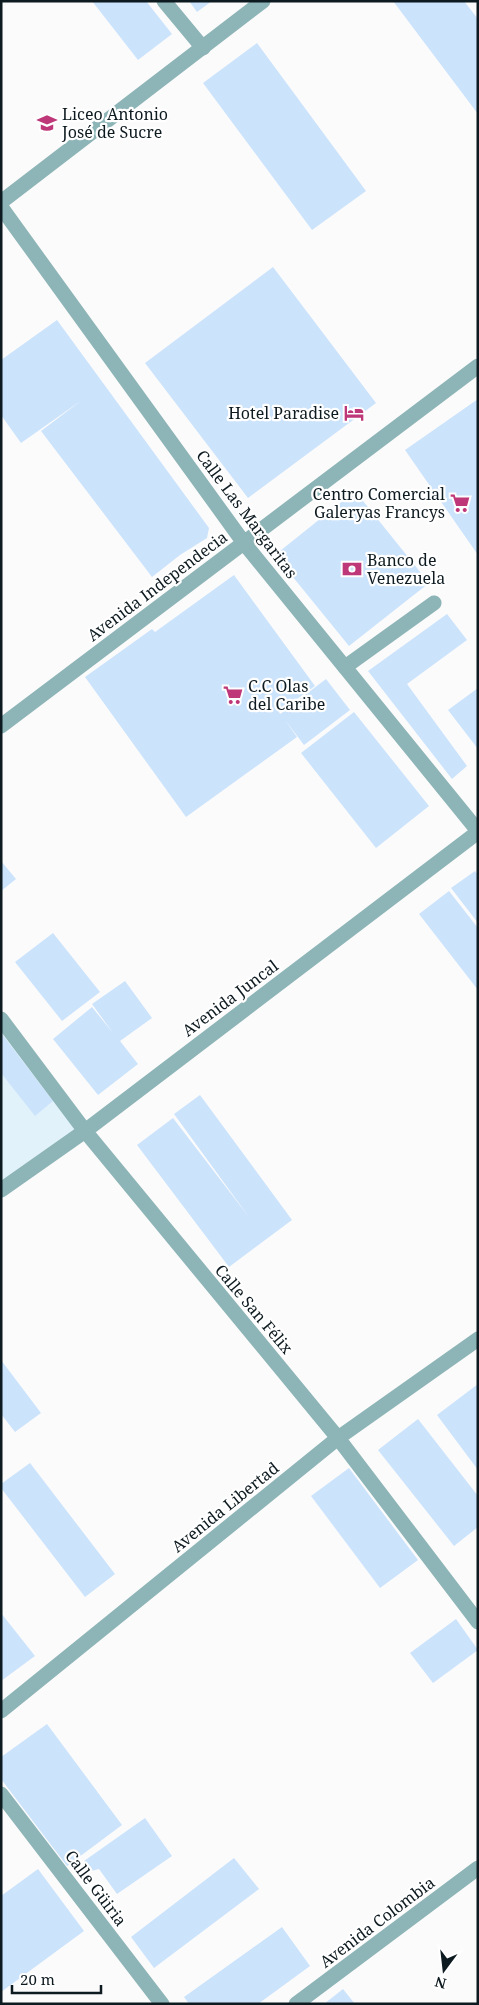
<svg xmlns="http://www.w3.org/2000/svg" width="479" height="2005" font-family="'Noto Serif',serif">
	<style>
		.built { fill: #e1f2fa }
		.building { fill: #cce3fc }
		.lines { fill: none; stroke-linecap: round; stroke-linejoin: round }
		.lane { stroke: #8db4b6; stroke-width: 15 }
		.street { stroke: #8db4b6; stroke-width: 15 }
		.labels { text-anchor: middle; stroke-width: 4.5; stroke-linejoin: round; paint-order: stroke }
		.poi-label { font-size: 16px; fill: #0d1a20; stroke: #fff; text-anchor: start }
		.street-label { font-size: 16px; fill: #0d1a20; stroke: #fff }
	</style>
	<rect width="100%" height="100%" fill="#fbfbfb"/>
	<path class="built" d="M1 1019 85 1131 1 1190Z"/>
	<path class="building" d="M92 1H146L172 34 138 60Z
		M189 1H212L197 12Z
		M393 1H464L478 19V114Z
		M257 43 366 191 312 230 203 83Z
		M273 267 376 403 248 498 145 363Z
		M57 320 209 528 207 538 180 555 152 577 41 431 82 400 21 443 1 415V360Z
		M478 399V555L405 450Z
		M355 491 429 583 349 646 275 555Z
		M234 575 315 686 279 712 280 714 326 679 350 710 304 745 285 720 297 737 186 817 85 677 152 629 155 632Z
		M447 614 467 640 407 684 467 766 452 779 368 671Z
		M478 688V749L448 710Z
		M354 712 429 806 376 848 301 753Z
		M1 861 16 879 1 891Z
		M475 871 478 875V923L451 888Z
		M449 891 478 928V990L419 914Z
		M53 933 100 992 62 1021 15 962Z
		M125 981 152 1018 120 1041 138 1064 98 1095 53 1039 92 1007 113 1033 92 1004Z
		M1 1033 53 1101 35 1116 1 1073Z
		M200 1095 292 1220 229 1267 137 1145 173 1118 249 1217 174 1114Z
		M1 1360 41 1413 15 1432 1 1414Z
		M478 1384V1470L437 1415Z
		M418 1419 478 1496V1527L454 1546 378 1450Z
		M30 1463 115 1574 85 1597 1 1488V1484Z
		M349 1468 418 1560 380 1588 311 1496Z
		M1 1613 35 1656 1 1681Z
		M456 1619 478 1650 433 1683 410 1653Z
		M47 1724 122 1825 67 1866 1 1779V1757Z
		M145 1818 172 1856 117 1894 99 1869 91 1871 84 1861Z
		M234 1858 259 1889 154 1968 131 1937Z
		M38 1869 84 1931 1 1992V1896Z
		M282 1927 310 1966 258 2004H189L184 1997Z
		M343 1989 355 2004H324Z"/>
	<g class="lines">
		<path class="lane" d="M164 1 203 48
			M345 667 434 603"/>
		<path class="street" d="M1 202 263 1
			M1 207 244 543 478 831
			M1 726 478 366
			M1 1019 85 1131 338 1438 478 1622
			M1 1190 85 1131 478 832
			M1 1711 338 1438 478 1339
			M1 1794 162 2004
			M296 2004 478 1868"/>
	</g>
	<defs>
		<symbol id="school-bare" viewBox="-9 -9 18 18"><path d="M0-5L7-2L0 1L-7-2ZM-4 1L0 2.5L4 1V4Q0 6-4 4Z" fill="#be3778" stroke="#fff" stroke-width="2.5" paint-order="stroke"/></symbol>
		<symbol id="hotel-bare" viewBox="-9 -9 18 18"><path d="M-6-4.5h1.5V1H6V5H4.5V3h-9V5H-6ZM-4 0a1.8 1.8 0 1 1 3.6 0ZM.5 0V-2.5h3Q6-2.5 6 0Z" fill="#be3778" stroke="#fff" stroke-width="2.5" paint-order="stroke"/></symbol>
		<symbol id="supermarket-bare" viewBox="-9 -9 18 18"><path d="M-6-5.5h2.5l.6 2H6L4.5 2H-2.5L-4.4-4H-6ZM-1.5 3.2a1.3 1.3 0 1 0 .1 0ZM3 3.2a1.3 1.3 0 1 0 .1 0Z" fill="#be3778" stroke="#fff" stroke-width="2.5" paint-order="stroke"/></symbol>
		<symbol id="bank-bare" viewBox="-9 -9 18 18"><path d="M-6-4H6V4H-6ZM0-2.3a2.3 2.3 0 1 0 0 4.6a2.3 2.3 0 1 0 0-4.6Z" fill="#be3778" stroke="#fff" stroke-width="2.5" paint-order="stroke"/></symbol>
	</defs>
	<g fill-rule="evenodd">
		<use href="#school-bare" x="33" y="109" width="28" height="28"/>
		<use href="#hotel-bare" x="340" y="399" width="28" height="28"/>
		<use href="#supermarket-bare" x="446" y="489" width="28" height="28"/>
		<use href="#bank-bare" x="338" y="555" width="28" height="28"/>
		<use href="#supermarket-bare" x="219" y="681" width="28" height="28"/>
	</g>
	<g class="labels">
		<g class="poi-label">
			<text x="62" y="120">Liceo Antonio<tspan x="62" dy="18">José de Sucre</tspan></text>
			<text x="339" y="419" text-anchor="end">Hotel Paradise</text>
			<text x="445" y="500" text-anchor="end">Centro Comercial<tspan x="445" dy="18">Galeryas Francys</tspan></text>
			<text x="367" y="566">Banco de<tspan x="367" dy="18">Venezuela</tspan></text>
			<text x="248" y="692">C.C Olas<tspan x="248" dy="18">del Caribe</tspan></text>
		</g>
		<g class="street-label">
			<text transform="translate(247 514) rotate(53)" y="6">Calle Las Margaritas</text>
			<text transform="translate(157 586) rotate(-37)" y="6">Avenida Independecia</text>
			<text transform="translate(230 998) rotate(-37)" y="6">Avenida Juncal</text>
			<text transform="translate(254 1309) rotate(50)" y="6">Calle San Félix</text>
			<text transform="translate(225 1507) rotate(-39)" y="6">Avenida Libertad</text>
			<text transform="translate(96 1888) rotate(53)" y="6">Calle Güiria</text>
			<text transform="translate(377 1922) rotate(-37)" y="6">Avenida Colombia</text>
		</g>
	</g>
	<rect width="479" height="2005" fill="none" stroke="#0d1a20" stroke-width="5"/>
	<g transform="translate(444 1970) rotate(195)" stroke="#ffffff" stroke-width="4" paint-order="stroke">
	<path d="M0-4L9 19L0 12L-9 19Z" fill="#0d1a20"/>
	<text y="-8" font-size="14" font-weight="bold" text-anchor="middle" fill="#0d1a20">N</text>
	</g>
	<path d="M12 1985v8h89v-8" fill="none" stroke="#0d1a20" stroke-width="2.5"/>
	<text x="20" y="1985" font-size="15" fill="#0d1a20" stroke="#ffffff" stroke-width="4" paint-order="stroke">20 m</text>
</svg>
